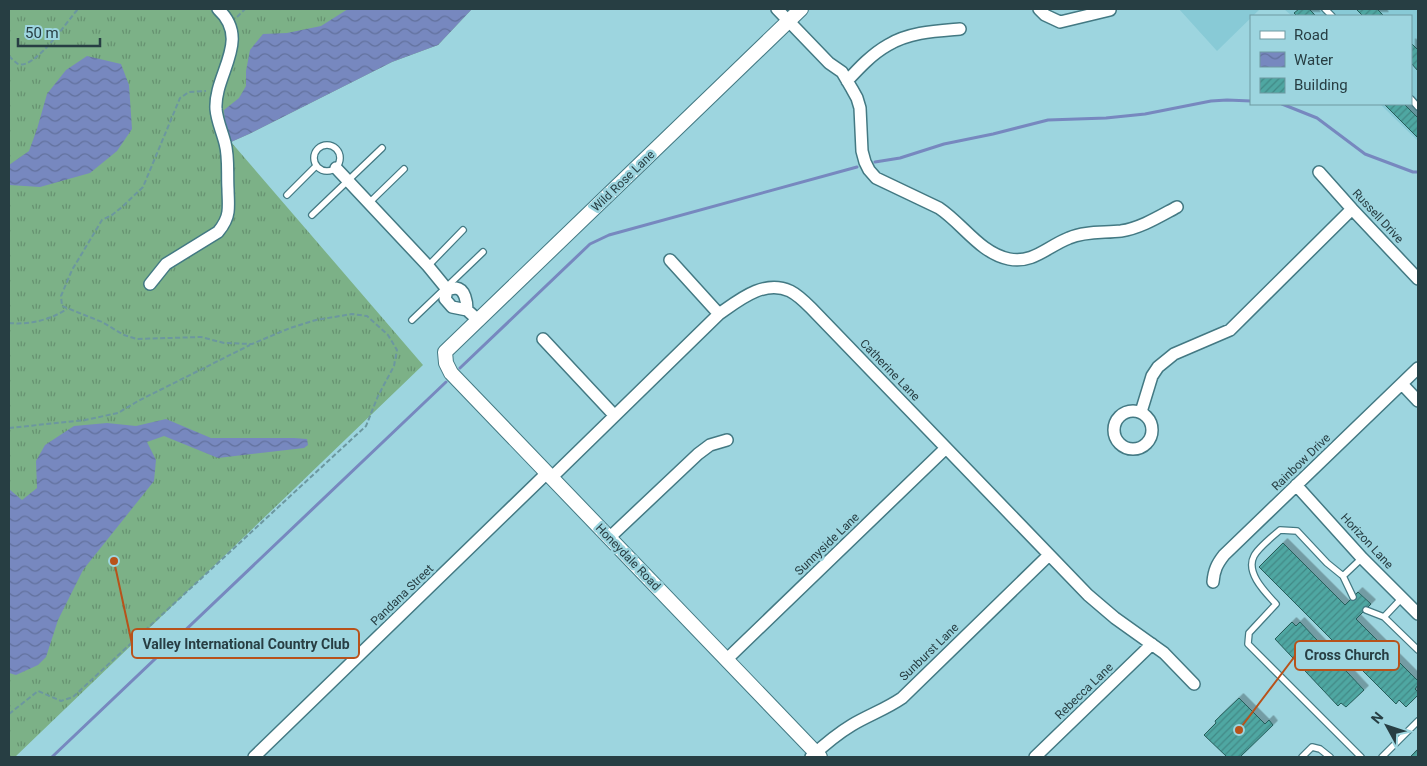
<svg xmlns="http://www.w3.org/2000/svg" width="1427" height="766" font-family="Roboto,sans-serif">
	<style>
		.built { fill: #88cad6 }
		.grass { fill: url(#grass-tufts) }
		.water { fill: url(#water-waves) }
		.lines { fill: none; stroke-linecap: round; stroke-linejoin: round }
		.stream { stroke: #7788bf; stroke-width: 3 }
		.building { fill: url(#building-hatch); stroke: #255d5a; filter: url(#shadow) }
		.service-casing { stroke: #437983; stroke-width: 8 }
		.minor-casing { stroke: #437983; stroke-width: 14 }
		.tertiary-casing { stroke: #437983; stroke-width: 16 }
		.path { stroke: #6c979f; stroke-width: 2; stroke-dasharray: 5 2.5; stroke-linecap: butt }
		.service { stroke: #fff; stroke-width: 5.5 }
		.minor { stroke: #fff; stroke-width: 11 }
		.tertiary { stroke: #fff; stroke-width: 14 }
		.labels { text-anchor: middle; stroke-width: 5; stroke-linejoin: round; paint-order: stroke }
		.street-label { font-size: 12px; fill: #273e43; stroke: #9dd5df }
		.leader { fill: none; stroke: #b8521a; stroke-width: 2 }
		.callout-dot { fill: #b8521a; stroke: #9dd5df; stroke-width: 2 }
		.callout { fill: #9dd5df; stroke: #b8521a; stroke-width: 2 }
		.callout-label { font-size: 14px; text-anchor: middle; font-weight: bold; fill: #273e43 }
	</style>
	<defs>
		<pattern id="grass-tufts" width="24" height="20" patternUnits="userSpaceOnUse" patternTransform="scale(1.25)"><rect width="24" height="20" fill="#7cb187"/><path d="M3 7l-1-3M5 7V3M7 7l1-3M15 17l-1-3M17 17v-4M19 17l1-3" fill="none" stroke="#669170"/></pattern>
		<pattern id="water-waves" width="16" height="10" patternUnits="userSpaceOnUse" patternTransform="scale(1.25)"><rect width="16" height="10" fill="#7788bf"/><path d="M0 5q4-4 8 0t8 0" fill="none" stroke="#62719d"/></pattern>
		<pattern id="building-hatch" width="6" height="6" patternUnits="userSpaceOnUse" patternTransform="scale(1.25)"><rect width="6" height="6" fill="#4fa7a2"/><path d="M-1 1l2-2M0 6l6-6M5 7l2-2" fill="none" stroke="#428986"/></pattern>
		<filter id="shadow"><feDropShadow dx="4.5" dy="-4.5" stdDeviation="0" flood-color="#0004"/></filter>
	</defs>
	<rect width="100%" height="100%" fill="#9dd5df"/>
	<path class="built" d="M1179 9H1260L1217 51Z
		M1284 9H1418V141L1380 104H1411V16H1292Z"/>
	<path class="grass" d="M9 9H472L438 45 392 62 249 134 231 142 423 365 15 757H9Z"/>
	<path class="water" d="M348 9H472L438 45 392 62 249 134 231 142 225 125 224 110 239 98 246 86V71L250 50 263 34 287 33 321 26Z
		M87 56 121 64 129 85 132 129 117 151 90 173 40 187 9 185V165L29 151 37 129 47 94 66 70Z
		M166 419 211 438H294L307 439 308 445 304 448 218 458 164 436 147 442 156 460 154 481 83 570 58 620 46 657 38 665 16 675 9 673V489L22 500 37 488 36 461 45 445 74 426 107 423 136 426Z"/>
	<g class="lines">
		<path class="stream" d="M1282 104 1317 118 1365 154 1413 172H1418
			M875 162 900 158 944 144 993 134 1048 120 1106 118 1145 114 1211 101 1227 100 1251 101
			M460 368 590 244 609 235 857 167
			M52 757 446 382"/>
	</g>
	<path class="building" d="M1299 9H1309L1316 16H1297L1294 13Z
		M1356 9H1377L1384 16H1363Z
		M1411 43 1418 50V71L1411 63Z
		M1384 104H1404L1418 118V138Z
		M1283 543 1345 605 1358 592 1371 604 1356 619 1418 681V685L1415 689 1418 692V695L1406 707 1399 700 1396 704 1259 567Z
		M1292 622 1296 626 1300 622 1364 690 1346 707 1341 703 1338 706 1275 639Z
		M1239 698 1265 724 1269 720 1273 725 1240 757H1227L1204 735 1216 723 1215 721Z
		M1418 749V757H1410Z"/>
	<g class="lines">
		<defs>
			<path id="service" d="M1325 9 1332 16
				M1411 99 1418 107
				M314 158a13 13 0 1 1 26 0a13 13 0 1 1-26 0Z
				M287 195 316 166
				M369 203 404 169
				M312 215 382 148
				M428 266 463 230
				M412 320 483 252
				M1343 576 1362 558
				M1353 597 1343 576 1327 563 1297 531 1280 530C1273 536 1258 548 1254 556 1245 573 1266 593 1276 604L1249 633 1248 644 1361 757
				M1366 610 1384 617 1402 598
				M1384 617 1418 650
				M1302 757 1312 747 1320 749 1330 757
				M1382 757 1418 721"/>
			<path id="minor" d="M777 9 829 63 842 72 852 89 857 98 860 108 862 151 865 162 869 170 876 178 939 208C963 224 980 253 1009 259 1033 264 1048 246 1069 238 1085 231 1104 233 1121 231 1141 228 1160 216 1177 207
				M1039 9 1045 15 1060 22 1110 10
				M847 81C859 68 872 54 888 45 910 32 936 31 960 29
				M336 168 428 266 446 288 447 290 445 299 452 307 467 310 478 320
				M1319 172 1352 209 1418 279
				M670 260 719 314
				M150 284 166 264 218 232C223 226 227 220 228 212 229 204 228 196 228 189 227 174 229 157 225 143 222 131 217 121 216 109 214 74 252 40 218 9
				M447 290C450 289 453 288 456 288 465 289 467 302 467 310
				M543 339 614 415
				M1402 384 1418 401
				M1114 430a19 19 0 1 1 38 0a19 19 0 1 1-38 0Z
				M1141 412 1152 376 1158 367 1174 354 1230 330 1352 209
				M551 478 719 314C739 300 764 279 790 291 798 295 805 302 811 308L1088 595 1115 618 1164 653 1194 684
				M1296 485 1362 558 1418 614
				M609 538 698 454 710 445 727 440
				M1213 582C1214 570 1217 564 1224 555L1418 368
				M726 660 946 448
				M254 757 547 473
				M811 757C824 745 837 734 852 725 869 715 886 709 902 698L1049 555
				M1035 757 1152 644"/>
			<path id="tertiary" d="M801 9 445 352 446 363 451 373 820 757"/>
		</defs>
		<use href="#service" class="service-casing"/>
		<use href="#minor" class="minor-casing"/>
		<use href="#tertiary" class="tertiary-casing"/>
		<path class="path" d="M237 17 245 9
			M9 56C11 58 15 62 18 64 35 70 68 20 78 9
			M9 323C29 325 50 320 67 309
			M9 428 85 420 118 413 138 401 250 345
			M9 714 38 691 61 701 73 697 366 426 378 396 394 366 397 350 388 335 367 316 352 314 316 320 290 328 252 344 224 343 201 337 137 339 124 335 102 322 62 306 61 296 72 270 102 220 112 215 122 207 143 187 180 98 189 92 206 91"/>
		<use href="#service" class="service"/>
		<use href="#minor" class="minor"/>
		<use href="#tertiary" class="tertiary"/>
	</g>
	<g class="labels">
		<g class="street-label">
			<text transform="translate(623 181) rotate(-44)" y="4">Wild Rose Lane</text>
			<text transform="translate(1378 216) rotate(47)" y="4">Russell Drive</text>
			<text transform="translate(890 370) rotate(46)" y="4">Catherine Lane</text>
			<text transform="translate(1301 462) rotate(-44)" y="4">Rainbow Drive</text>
			<text transform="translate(1367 541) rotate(47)" y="4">Horizon Lane</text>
			<text transform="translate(827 544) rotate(-44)" y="4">Sunnyside Lane</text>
			<text transform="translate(628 557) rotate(46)" y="4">Honeydale Road</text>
			<text transform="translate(402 595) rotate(-44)" y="4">Pandana Street</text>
			<text transform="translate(929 652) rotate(-44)" y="4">Sunburst Lane</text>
			<text transform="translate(1084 691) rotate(-44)" y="4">Rebecca Lane</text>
		</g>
	</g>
	<path class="leader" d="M114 561L132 644M1239 730L1295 656"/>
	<g class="callout-dot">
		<circle cx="114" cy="561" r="5"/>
		<circle cx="1239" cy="730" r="5"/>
	</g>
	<g class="callout">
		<rect x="132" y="629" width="227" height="29" rx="5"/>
		<rect x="1295" y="641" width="104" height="29" rx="5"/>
	</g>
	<g class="callout-label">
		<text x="246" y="649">Valley International Country Club</text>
		<text x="1347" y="660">Cross Church</text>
	</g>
	<rect width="1427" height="766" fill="none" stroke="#273e43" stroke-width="20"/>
	<rect x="1250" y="15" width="162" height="90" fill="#9dd5df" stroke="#6e99a1"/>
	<rect x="1260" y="31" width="25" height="8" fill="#ffffff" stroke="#6e99a1"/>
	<text x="1294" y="40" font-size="15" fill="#273e43">Road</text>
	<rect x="1260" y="52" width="25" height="15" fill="url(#water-waves)" stroke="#6e99a1"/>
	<text x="1294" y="65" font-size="15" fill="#273e43">Water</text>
	<rect x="1260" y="78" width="25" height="15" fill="url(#building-hatch)" stroke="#6e99a1"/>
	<text x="1294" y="90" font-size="15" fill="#273e43">Building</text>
	<g transform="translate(1387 726) rotate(310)" stroke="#9dd5df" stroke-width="4" paint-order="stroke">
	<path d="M0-4L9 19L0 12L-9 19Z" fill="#273e43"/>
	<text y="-8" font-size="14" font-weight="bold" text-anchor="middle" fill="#273e43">N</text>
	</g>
	<path d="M18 38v8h82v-8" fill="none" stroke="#273e43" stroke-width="2.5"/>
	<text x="25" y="38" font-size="15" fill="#273e43" stroke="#9dd5df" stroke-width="4" paint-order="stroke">50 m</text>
</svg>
